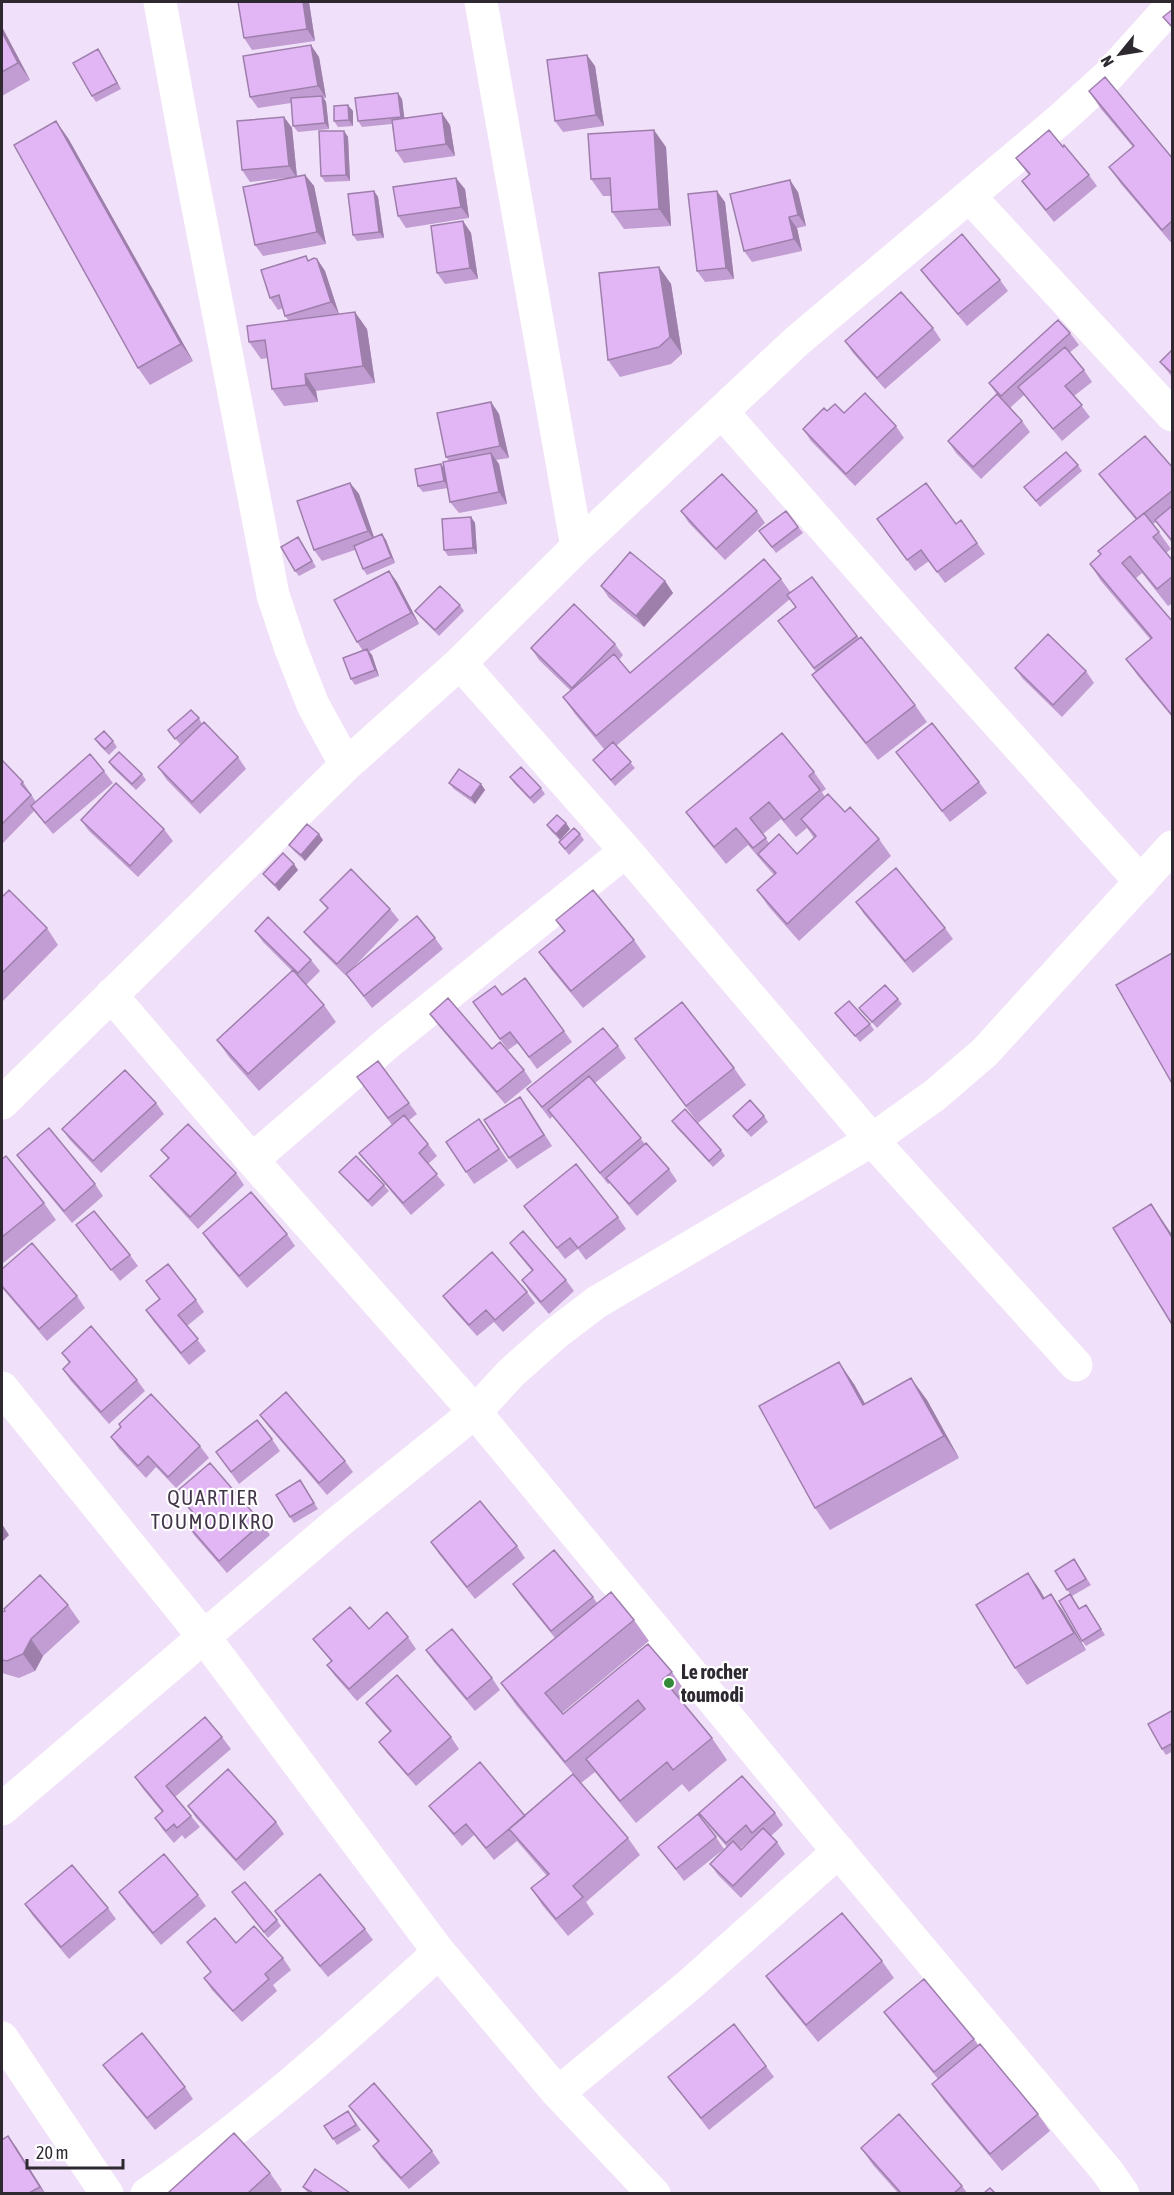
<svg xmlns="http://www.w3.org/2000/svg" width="1174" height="2195" font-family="'Asap Condensed',sans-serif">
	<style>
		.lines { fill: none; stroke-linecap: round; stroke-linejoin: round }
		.street { stroke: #fff; stroke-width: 33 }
		.wall { fill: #c29dd3; fill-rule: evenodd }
		.shaded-wall { fill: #9e7fac }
		.building { fill: #e2b6f5; stroke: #9e7fac; stroke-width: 1.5 }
		.poi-dot { fill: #338a3a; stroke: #fff; stroke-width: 2 }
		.labels { text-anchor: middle; stroke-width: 4.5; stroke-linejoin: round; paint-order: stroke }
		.poi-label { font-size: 20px; font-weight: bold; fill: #2e2831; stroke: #fff; text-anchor: start }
		.neighbourhood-label { font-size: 21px; letter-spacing: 1.5px; fill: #44364a; stroke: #fff }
	</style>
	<rect width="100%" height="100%" fill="#f1e0f9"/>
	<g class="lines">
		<path class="street" d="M160 2 186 145 273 595 291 649 313 705 346 765
			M481 2 577 547
			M969 196 1172 415
			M722 412 922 639 1141 882
			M460 663 626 851 872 1140 1076 1365
			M111 995 252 1160 475 1412 829 1840 1107 2171 1123 2194
			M2 1103 346 765 460 663 577 547 797 341 1062 118 1108 76 1172 5
			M252 1160 389 1042 626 851
			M2 1388 204 1637 439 1952 558 2093 654 2194
			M2 1809 336 1524 475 1412 511 1373 555 1334 597 1302 872 1140 935 1095 985 1052 1172 847
			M2 2038 107 2194
			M558 2093 688 1986 839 1851
			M147 2194C252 2122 345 2038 439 1952"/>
	</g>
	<path class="wall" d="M238 2H309L315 41 252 50 244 38Z
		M2 27 30 80 2 96Z
		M98 49 121 89 96 102 92 96Z
		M319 57 326 98H324L326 102 329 129 298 132 293 126 291 103 258 108 250 97Z
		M595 66 604 126 563 132 555 121Z
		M1089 91 1173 159V245L1121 184 1109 167 1133 147 1101 109Z
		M402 99 404 119 450 125 455 156 404 163 396 151 392 124 362 127 358 121Z
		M353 111V126L338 127 334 121Z
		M284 117 292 128 297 176 305 175 314 186 326 244 263 256 255 245 286 178 250 182 242 170Z
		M344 131 348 137 350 181 325 182 321 176Z
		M68 138 193 361 150 385 138 368Z
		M666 147 671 226 624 229 612 212 611 196H603L591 179Z
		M1063 147 1089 175 1097 186 1054 222 1030 192 1022 181 1029 175 1016 158Z
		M465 189 469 218 406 228 398 216Z
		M374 191 378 197 384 238 357 241 353 235Z
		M798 192 806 226 797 228 802 251 752 262 744 251Z
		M725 202 734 279 705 282 697 271Z
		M463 221 471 233 478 279 445 284 437 273Z
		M317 259 325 271 339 314H336L367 329 375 383 316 391 318 402 284 406 272 389 268 358 261 359 249 342 289 321 285 316 283 308 278 310 270 298 309 260Z
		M659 267 671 284 682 354 671 364 620 377 608 360Z
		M921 270 1000 280 1008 291 967 326 929 281Z
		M933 328 941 340 885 389 853 353 845 341Z
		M1070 333 1079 345 1069 353 1084 370 1092 382 1074 396 1090 417 1062 441 1024 395 1010 408 1022 421 1030 432 981 479 956 453 948 441 997 395 989 383Z
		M1173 349V378L1160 362Z
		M491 402 499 414 509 458 496 460 499 464 507 504 459 513 450 502 448 488 423 492 418 486 441 464 444 468 449 461 446 457Z
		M827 411 844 413 896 426 904 438 855 486 811 441 803 429Z
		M1078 465 1082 471 1040 507 1024 487Z
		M1173 468V544L1156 522 1153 524 1171 549 1166 553 1173 561V603L1168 606 1142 573 1136 578 1173 622V718L1138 676 1126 659 1150 639 1101 581 1090 564 1101 554 1098 551 1136 520 1108 486 1099 474Z
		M350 483 359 494 374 537 382 534 386 540 395 563 367 575 363 569 355 550 322 561 314 550Z
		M681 511H757L765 523 725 560 689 523Z
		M786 511 803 533 776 553 759 531Z
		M471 517 475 523 477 554 448 556 444 550Z
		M961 520 985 554 945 583 929 561 915 571 885 531 956 524Z
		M302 543 316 567 299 576 295 571Z
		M389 571 397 582 419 624 369 652 372 655 379 676 355 685 351 679 363 651 357 642Z
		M812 577 859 638 915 705 927 722 878 760 824 692 812 675 816 672 778 621 796 608 790 599 616 746 635 768 615 786 593 760 604 749 575 714 563 697 571 691 539 660 531 648 615 644 623 655 619 660 630 673 781 579 791 593Z
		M665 581 673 593 644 627 609 598 601 586Z
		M460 605 464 611 439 636 420 617 415 611Z
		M1015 668 1086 671 1094 683 1062 717 1023 679Z
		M199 718 202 724 238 757 246 769 200 814 166 779 158 767 191 735 180 744 168 730Z
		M95 739 113 741 117 747 109 755 99 745Z
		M896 752 979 782 987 793 950 822Z
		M2 760 23 782 36 802 104 771 113 783 53 834 34 811 2 844Z
		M109 762 142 774 146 780 136 790 113 768Z
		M814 772 826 789 822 792 825 797 879 839 891 856 799 941 769 907 757 890 774 875 748 845 726 864 698 829 686 812ZM781 819 796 837 807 828 814 838 797 854 769 843 763 834Z
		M510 777 541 788 545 794 534 804 514 783Z
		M449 783 481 784 485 790 475 804 454 789Z
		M81 820 164 829 173 841 138 877 89 831Z
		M566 823 570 829 560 840 551 831 547 825Z
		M580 834 584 840 569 855 559 842Z
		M323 840 305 861 294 851 289 845Z
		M298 870 279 891 268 880 263 874Z
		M2 897 47 928 58 945 2 1002Z
		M320 900 390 909 399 920 350 971 435 938 443 949 372 1008 346 974 345 975 313 943 304 932 327 909Z
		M856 902 945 928 953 939 913 973 864 914Z
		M556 920 634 940 646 957 583 1008 551 969 539 952 564 931Z
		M255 931 311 960 320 971 306 985 324 1005 336 1022 259 1091 229 1057 217 1040 292 971 263 942Z
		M502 995 564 1031 572 1042 537 1069 518 1043 508 1050 481 1014Z
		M898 999 902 1004 877 1028 859 1008Z
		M835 1013 870 1024 874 1030 860 1042Z
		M430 1014 492 1049 524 1070 532 1082 505 1104 438 1025Z
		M635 1039 734 1068 746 1085 698 1123Z
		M618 1046 626 1058 595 1083 645 1144 669 1169 677 1181 637 1216 610 1183 608 1184 553 1116 550 1119 527 1089Z
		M378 1061 417 1114 408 1121 428 1144 437 1156 428 1164 445 1185 411 1215 368 1164 359 1153 392 1125 357 1077Z
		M156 1103 164 1114 101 1173 70 1140 62 1129Z
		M528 1108 552 1146 517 1169 509 1158Z
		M733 1116H764L768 1122 751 1137 737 1122Z
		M479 1119 508 1161 474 1184 446 1142Z
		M672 1121 721 1150 725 1156 713 1167 676 1127Z
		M161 1150 236 1173 244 1185 198 1229 159 1187 150 1176 168 1159Z
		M17 1155 95 1184 103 1196 72 1223 25 1166Z
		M2 1159 44 1203 56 1220 2 1264Z
		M339 1172 384 1185 389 1191 372 1207 344 1177Z
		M524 1206 618 1217 626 1229 586 1260 578 1249 565 1259Z
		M76 1225 130 1255 138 1266 120 1281Z
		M203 1233 287 1234 295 1246 247 1288 211 1245Z
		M510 1243 566 1280 574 1291 549 1314 530 1292 522 1280 532 1271 518 1254Z
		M2 1269 77 1296 85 1308 47 1341 2 1288Z
		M146 1281 196 1300 204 1312 187 1326 206 1351 189 1365 154 1322 146 1310 159 1299Z
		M527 1292 535 1303 503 1332 494 1322 477 1336 451 1307 443 1296Z
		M62 1353 137 1380 145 1391 109 1424 71 1381 63 1369 69 1363Z
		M854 1384 865 1404 927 1400 959 1458 830 1530 815 1508Z
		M260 1415 345 1461 353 1472 327 1495 268 1426Z
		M111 1437 200 1446 209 1458 176 1488 156 1467 146 1478 119 1449Z
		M272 1439 280 1451 239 1484 216 1452Z
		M300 1480 318 1509 294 1523 290 1517Z
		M176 1492 262 1523 270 1535 227 1573 194 1535 186 1523 194 1516Z
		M431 1542 517 1546 525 1558 475 1599 439 1554Z
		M1074 1559 1091 1585 1072 1596 1080 1609 1086 1605 1105 1635 1086 1646 1082 1641 1070 1594 1055 1571Z
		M1028 1573 1044 1598 1051 1594 1063 1611 1086 1650 1027 1685 1015 1668Z
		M513 1584 593 1597 597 1603 634 1620 649 1641 562 1713 563 1714 672 1672 687 1694 680 1700 712 1738 727 1760 689 1792 682 1784 636 1823 595 1772 581 1783 628 1838 640 1855 586 1902 594 1914 568 1936 543 1906 531 1888 547 1876 517 1841 494 1860 474 1835 462 1846 438 1817 429 1806 525 1816 573 1774 516 1705 501 1683 555 1638 521 1596Z
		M68 1605 80 1622 43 1656 35 1671 19 1678 2 1673V1612Z
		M369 1629 408 1637 416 1649 357 1701 335 1676 327 1665 331 1661 313 1639Z
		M426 1650 492 1678 500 1690 475 1711 434 1662Z
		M366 1703 451 1737 459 1749 416 1786 387 1753 379 1742 390 1732 374 1714Z
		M1173 1710V1751L1166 1755 1162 1749Z
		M222 1737 231 1749 175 1797 191 1816 200 1827 185 1839 182 1835 174 1843 163 1830 155 1818 162 1812 143 1789 135 1777Z
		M188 1806 276 1822 284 1834 244 1871 196 1818Z
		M699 1813H775L783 1825 771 1836 777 1842 785 1854 741 1898 718 1875 710 1864 727 1847 708 1825ZM754 1837 741 1850 740 1849Z
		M716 1837 724 1849 684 1881 658 1847Z
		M119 1892 198 1895 206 1906 161 1945 127 1904Z
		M232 1892 277 1920 281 1926 268 1938Z
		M25 1904 108 1908 116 1919 69 1959 33 1916Z
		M275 1911 365 1929 373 1940 328 1977 283 1923Z
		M187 1942 236 1943 283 1958 291 1970 273 1985 277 1991 242 2022 212 1990 204 1978 211 1972Z
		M882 1961 894 1978 818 2042 778 1993 766 1976Z
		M884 2012 974 2039 978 2045 1038 2114 1050 2131 1002 2171 944 2101 932 2084 938 2079 892 2023Z
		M103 2065 185 2087 193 2099 155 2130 111 2076Z
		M766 2066 774 2077 709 2130 668 2077Z
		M349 2106 432 2151 440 2163 409 2189 381 2158 373 2146 378 2142 357 2117Z
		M348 2111 361 2130 337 2145 324 2126Z
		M8 2136 16 2147 45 2193H2Z
		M861 2148 962 2186 967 2193H898L873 2165Z
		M270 2173 282 2190 279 2193H168Z
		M303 2187 350 2193H308Z"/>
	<path class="shaded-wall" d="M303 2H309L315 41 307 29Z
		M2 27 30 80 18 63 2 32Z
		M311 45 319 57 326 98 318 86Z
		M98 49 102 55 121 89 117 83Z
		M587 55 595 66 604 126 596 115Z
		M398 93 402 99 405 123 401 117Z
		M322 96 326 102 329 129 325 123Z
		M348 105 353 111V126L349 120Z
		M442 113 450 125 455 156 446 144Z
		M284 117 292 128 297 178 289 166Z
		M56 121 68 138 193 361 181 344Z
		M654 130 666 147 671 226 659 209Z
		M344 131 348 137 350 181 346 175Z
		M305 175 314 186 326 244 317 232Z
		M456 178 465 189 469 218 461 207Z
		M790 180 798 192 806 226 798 215Z
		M374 191 378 197 384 238 379 232Z
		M717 191 725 202 734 279 726 268Z
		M789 217 797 228 802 251 794 239Z
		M463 221 471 233 478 279 470 268Z
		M317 259 325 271 339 314 331 302Z
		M659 267 671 284 682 354 670 337Z
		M355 312 367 329 375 383 363 366Z
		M305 374 316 391 318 402 306 385Z
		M491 402 499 414 509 458 500 446Z
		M491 453 499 464 507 504 499 492Z
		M441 464 445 470 448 487 444 481Z
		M350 483 359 494 376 543 368 531Z
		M471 517 475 523 477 554 473 548Z
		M382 534 386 540 395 563 391 557Z
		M389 571 397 582 419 624 411 613Z
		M665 581 673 593 644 627 636 616Z
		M367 649 372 655 379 676 375 670Z
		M481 784 485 790 475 804 471 798Z
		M566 823 570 829 560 840 556 834Z
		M319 834 323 840 305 861 301 855Z
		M294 864 298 870 279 891 275 885Z
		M1151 1204 1173 1236V1239Z
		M839 1362 854 1384 878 1427 863 1405Z
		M911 1378 927 1400 959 1458 944 1436Z
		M2 1524 9 1535 2 1542Z
		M1028 1573 1040 1590 1055 1616 1043 1599Z
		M1051 1594 1063 1611 1086 1650 1074 1633Z
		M31 1639 43 1656 35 1671 23 1654Z
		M8 2136 16 2147 45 2193 40 2187Z"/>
	<path class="building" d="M238 2H303L307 29 244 38Z
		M1173 9V28L1163 17Z
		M2 32 18 63 2 72Z
		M311 45 318 86 250 97 243 56Z
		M98 49 117 83 92 96 73 63Z
		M587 55 596 115 555 121 547 60Z
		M1105 77 1173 159V223L1171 222 1162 230 1109 167 1134 146 1089 91Z
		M398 93 401 117 358 121 355 98Z
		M322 96 325 123 293 126 291 98Z
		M348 105 349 120 334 121V106Z
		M442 113 446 144 396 151 392 120Z
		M284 117 289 166 242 170 237 121Z
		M56 121 181 344 138 368 14 145Z
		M654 130 659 209 612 212 610 178 591 179 588 134Z
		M1049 130 1063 147 1064 145 1089 175 1046 210 1022 181 1030 174 1016 158Z
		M319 131H344L346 175 321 176Z
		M305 175 317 232 255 245 243 187Z
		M456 178 461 207 398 216 393 187Z
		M790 180 798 215 789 217 794 239 744 251 730 194Z
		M374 191 379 232 353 235 348 194Z
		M717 191 726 268 697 271 688 194Z
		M463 221 470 268 437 273 431 226Z
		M962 234 1000 280 958 314 921 270Z
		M306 256 308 261 314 258 317 259 331 302 285 316 279 295 270 298 261 270Z
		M659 267 670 337 659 347 608 360 599 273Z
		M901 292 933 328 877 378 845 341Z
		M355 312 363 366 305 374 306 385 272 389 265 340 249 342 247 326Z
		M1058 320 1070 333 1001 396 989 383Z
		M1065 347 1084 370 1065 386 1082 405 1053 429 1018 387Z
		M1173 349V373H1172L1160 362Z
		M865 393 896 426 846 474 803 429 824 408 827 411 835 404 844 413Z
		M997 394 1022 421 973 467 948 441Z
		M491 402 500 446 446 457 437 413Z
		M1145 436 1173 468V490L1137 519 1099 474Z
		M1066 452 1078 465 1036 501 1024 487Z
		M491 453 499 492 450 502 443 462Z
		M441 464 444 481 418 486 415 469Z
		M722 474 757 511 716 549 681 511Z
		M350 483 368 531 314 550 297 501Z
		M926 483 956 524 961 520 977 543 937 572 921 550 907 560 877 519Z
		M1173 505V542L1155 520Z
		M786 511 798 527 772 547 759 531Z
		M1144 513 1159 532 1153 537 1173 561V576L1157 589 1130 556 1122 563 1173 622V712L1171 714 1126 659 1152 638 1090 564 1101 554 1098 551Z
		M471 517 473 548 444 550 442 519Z
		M382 534 391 557 363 569 354 546Z
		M298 537 312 561 295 571 281 547Z
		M630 552 665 581 636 616 601 586Z
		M764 559 781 579 596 736 563 697 614 654 630 673Z
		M389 571 411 613 357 642 334 600Z
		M812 577 857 636 814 668 778 621 796 607 787 595Z
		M440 586 460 605 435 630 415 611Z
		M574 604 615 644 572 688 531 648Z
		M1048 634 1086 671 1053 705 1015 668Z
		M861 637 915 705 866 743 812 675Z
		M367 649 375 670 351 679 343 658Z
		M191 710 199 718 175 739 168 730Z
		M204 722 238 757 192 802 158 767Z
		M932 723 979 782 942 811 896 752Z
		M104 731 113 741 105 749 95 739Z
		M782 733 814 772 809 776 820 790 784 820 769 802 750 818 766 838 753 848 736 828 714 847 686 812Z
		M613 742 631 762 611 780 593 760Z
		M119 752 142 774 132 784 109 762Z
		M90 754 104 771 45 823 31 806Z
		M2 760 23 782 21 784 31 795 2 824Z
		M521 767 541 788 530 798 510 777Z
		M459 769 481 784 471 798 449 783Z
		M116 783 164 829 130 866 81 820Z
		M828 794 845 812 850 807 879 839 787 924 757 890 776 873 758 854 779 834 797 854 816 836 801 819Z
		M557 815 566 823 556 834 547 825Z
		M307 824 319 834 301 855 289 845Z
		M574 828 580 834 565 849 559 842Z
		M283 853 294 864 275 885 263 874Z
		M896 868 945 928 905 961 856 902Z
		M351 869 390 909 337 964 304 932 328 908 320 900Z
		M9 890 47 928 2 973V897Z
		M593 890 634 940 571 991 539 952 565 931 556 920Z
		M417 916 435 938 364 996 346 974Z
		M268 917 311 960 298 973 255 931Z
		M1172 953H1173V1085L1116 985Z
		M293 970 324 1005 248 1074 217 1040Z
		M525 978 564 1031 529 1057 510 1032 500 1039 473 1002 495 986 502 995Z
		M885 985 898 999 872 1022 859 1008Z
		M448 998 492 1049 500 1042 524 1070 497 1092 430 1014Z
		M849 1001 870 1024 855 1036 835 1013Z
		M682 1002 734 1068 686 1106 635 1039Z
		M603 1028 618 1046 542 1107 527 1089Z
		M378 1061 409 1103 388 1118 357 1077Z
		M125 1070 156 1103 93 1161 62 1129Z
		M589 1076 641 1138 600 1173 548 1110Z
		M520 1097 544 1135 509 1158 484 1120Z
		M750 1100 764 1116 747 1131 733 1116Z
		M685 1109 721 1150 709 1161 672 1121Z
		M404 1115 428 1144 419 1153 437 1174 403 1203 359 1153Z
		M479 1119 499 1149 466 1172 446 1142Z
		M188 1124 236 1173 190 1217 150 1176 169 1158 161 1150Z
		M49 1128 95 1184 64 1211 17 1155Z
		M646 1143 669 1169 629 1204 606 1178Z
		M6 1156 44 1203 2 1237V1159Z
		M356 1156 384 1185 368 1201 339 1172Z
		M576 1164 618 1217 578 1248 570 1238 557 1248 524 1206Z
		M251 1192 287 1234 239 1276 203 1233Z
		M1151 1204 1173 1239V1326L1113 1228Z
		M94 1211 130 1255 111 1270 76 1225Z
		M523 1231 566 1280 541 1302 522 1280 533 1270 510 1243Z
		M32 1243 77 1296 39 1329 2 1286V1269Z
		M492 1252 527 1292 495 1320 486 1310 469 1325 443 1296Z
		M168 1264 196 1300 178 1315 198 1339 181 1353 146 1310 160 1299 146 1281Z
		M91 1326 137 1380 101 1412 63 1369 70 1362 62 1353Z
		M839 1362 863 1405 911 1378 944 1436 815 1508 759 1406Z
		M286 1392 345 1461 319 1483 260 1415Z
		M151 1394 200 1446 168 1477 148 1456 138 1466 111 1437 121 1427 119 1424Z
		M257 1420 272 1439 231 1472 216 1452Z
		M210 1463 262 1523 219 1561 186 1523 195 1515 176 1492Z
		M300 1480 314 1503 290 1517 276 1495Z
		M480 1501 517 1546 467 1587 431 1542Z
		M554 1550 593 1597 551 1631 513 1584Z
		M1074 1559 1086 1579 1067 1590 1055 1571Z
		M1028 1573 1043 1599 1051 1594 1074 1633 1015 1668 976 1605Z
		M40 1575 68 1605 31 1639 23 1654 7 1661 2 1660V1612L5 1611 4 1609Z
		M611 1592 634 1620 545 1693 563 1714 648 1644 672 1672 663 1679 712 1738 673 1770 667 1762 620 1801 586 1759 645 1709 638 1700 565 1762 501 1683Z
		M1070 1594 1079 1609 1086 1605 1101 1629 1082 1641 1059 1601Z
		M350 1607 369 1629 387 1612 408 1637 349 1689 327 1665 332 1661 313 1639Z
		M452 1629 492 1678 467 1699 426 1650Z
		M397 1675 451 1737 408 1775 379 1742 391 1731 366 1703Z
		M1173 1710V1743L1162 1749 1148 1724Z
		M205 1717 222 1737 166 1786 191 1816 177 1828 174 1824 166 1831 155 1818 163 1811 135 1777Z
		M480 1762 525 1816 486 1848 466 1824 454 1834 429 1806Z
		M228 1769 276 1822 236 1860 188 1806Z
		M573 1774 628 1838 573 1886 583 1897 556 1919 531 1888 549 1874 509 1829Z
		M742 1776 775 1813 752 1833 746 1825 726 1843 699 1813Z
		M698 1814 716 1837 676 1869 658 1847Z
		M763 1828 777 1842 733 1886 710 1864 733 1841 741 1850Z
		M164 1854 198 1895 153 1933 119 1892Z
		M72 1865 108 1908 61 1947 25 1904Z
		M320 1874 365 1929 320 1966 275 1911Z
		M245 1882 277 1920 264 1932 232 1892Z
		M842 1913 882 1961 806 2025 766 1976Z
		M215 1918 236 1943 254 1926 283 1958 265 1974 269 1979 233 2011 204 1978 211 1972 187 1942Z
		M924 1979 974 2039 934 2072 884 2012Z
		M734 2024 766 2066 701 2118 668 2077Z
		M142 2033 185 2087 147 2118 103 2065Z
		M980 2044 1038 2114 990 2154 932 2084Z
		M374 2083 432 2151 401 2178 373 2146 379 2141 349 2106Z
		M348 2111 356 2125 333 2139 324 2126Z
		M899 2114 962 2186 954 2193H901L861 2148Z
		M234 2133 270 2173 248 2193H168Z
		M8 2136 40 2187 29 2193H2V2140Z
		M315 2169 350 2193H313L303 2187Z
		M990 2188 995 2193H984Z"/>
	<circle class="poi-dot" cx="669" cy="1683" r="6"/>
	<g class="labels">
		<g class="poi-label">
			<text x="681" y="1679">Le rocher<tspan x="681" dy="23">toumodi</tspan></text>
		</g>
		<g class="neighbourhood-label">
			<text x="213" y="1505">QUARTIER<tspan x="213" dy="24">TOUMODIKRO</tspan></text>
		</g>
	</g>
	<rect width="1174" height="2195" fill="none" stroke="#2e2831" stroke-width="6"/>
	<g transform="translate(1120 54) rotate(240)" stroke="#ffffff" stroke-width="4.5" paint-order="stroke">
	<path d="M0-4.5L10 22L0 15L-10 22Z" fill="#2e2831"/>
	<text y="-9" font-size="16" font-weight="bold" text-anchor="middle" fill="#2e2831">N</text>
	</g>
	<path d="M27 2159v9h96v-9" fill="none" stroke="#2e2831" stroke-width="3"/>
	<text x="36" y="2159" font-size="18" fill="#2e2831" stroke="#ffffff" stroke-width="4.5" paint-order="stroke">20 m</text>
</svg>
